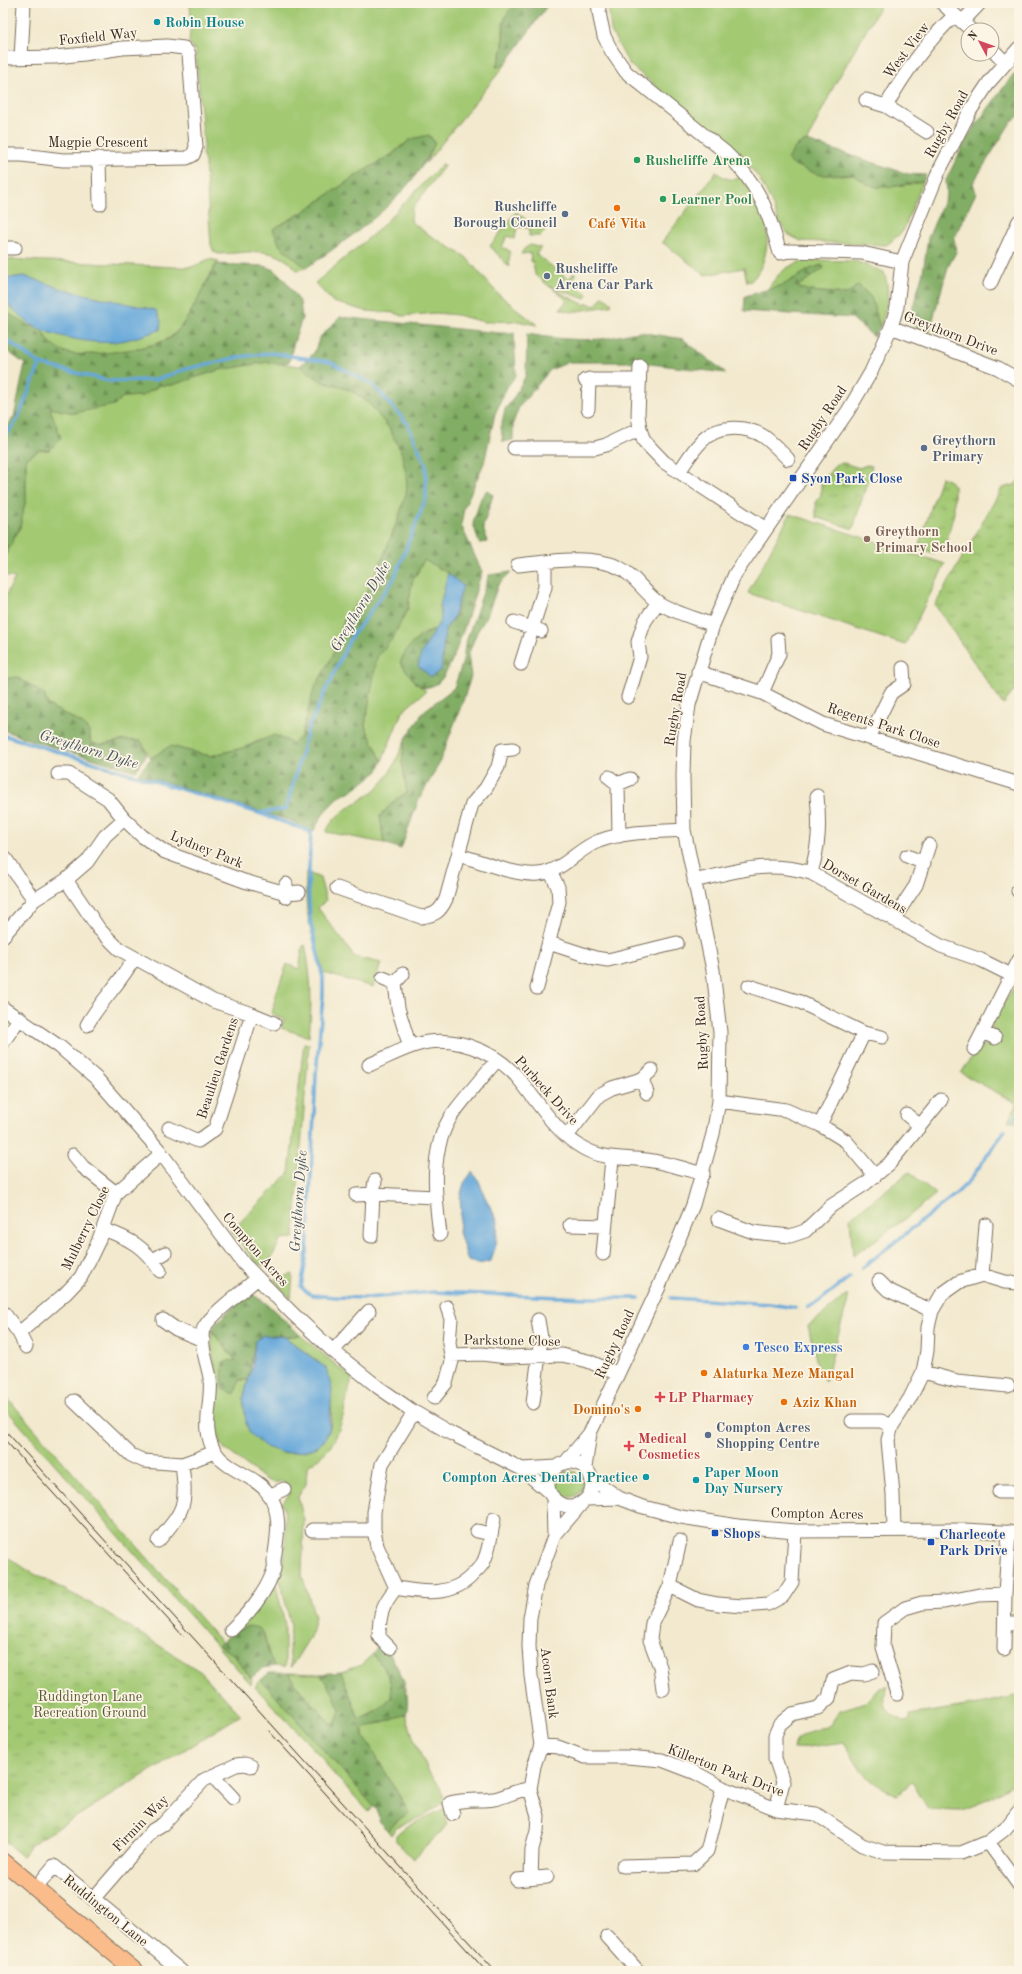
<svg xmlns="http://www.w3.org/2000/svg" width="1022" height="1974" font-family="'Old Standard TT',serif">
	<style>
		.grass { fill: #a3c973; stroke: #6f7a48 }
		.forest { fill: url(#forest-firs); stroke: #5e6c42 }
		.park { fill: url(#park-tufts); stroke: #6f7a48 }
		.water { fill: #66a8da; stroke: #50697c }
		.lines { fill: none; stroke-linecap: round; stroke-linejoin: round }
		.stream { stroke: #66a8da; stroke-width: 3.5 }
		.minor-casing { stroke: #7b6d5c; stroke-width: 15 }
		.major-casing { stroke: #7b6d5c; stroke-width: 18 }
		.minor { stroke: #fff; stroke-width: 13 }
		.major { stroke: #fabc8b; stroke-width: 16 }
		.tram { stroke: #3b2a1e; stroke-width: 1 }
		.culture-dot { fill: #0f9aa8; stroke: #fcf5e5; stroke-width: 1.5 }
		.leisure-dot { fill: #2e9e5b; stroke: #fcf5e5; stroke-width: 1.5 }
		.food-dot { fill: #e8710a; stroke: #fcf5e5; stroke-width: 1.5 }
		.service-dot { fill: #5c6f8a; stroke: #fcf5e5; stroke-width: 1.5 }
		.transit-dot { fill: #1a4fb4; stroke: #fcf5e5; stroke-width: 1.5 }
		.education-dot { fill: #8d6e63; stroke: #fcf5e5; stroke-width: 1.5 }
		.shop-dot { fill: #3f7fe0; stroke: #fcf5e5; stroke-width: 1.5 }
		.health-dot { fill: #e0444e; stroke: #fcf5e5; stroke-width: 1.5 }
		.labels { text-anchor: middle; stroke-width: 3.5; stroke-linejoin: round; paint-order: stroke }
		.culture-label { font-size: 14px; font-weight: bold; fill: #0d838f; stroke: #fcf5e5; text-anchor: start }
		.street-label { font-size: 14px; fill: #3b2a1e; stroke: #fcf5e5 }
		.leisure-label { font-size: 14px; font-weight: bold; fill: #27864d; stroke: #fcf5e5; text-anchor: start }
		.service-label { font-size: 14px; font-weight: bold; fill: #4e5e75; stroke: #fcf5e5; text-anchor: start }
		.food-label { font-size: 14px; font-weight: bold; fill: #c56008; stroke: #fcf5e5; text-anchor: start }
		.transit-label { font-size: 14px; font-weight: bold; fill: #164399; stroke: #fcf5e5; text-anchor: start }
		.education-label { font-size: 14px; font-weight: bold; fill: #785e54; stroke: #fcf5e5; text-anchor: start }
		.shop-label { font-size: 14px; font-weight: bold; fill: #366cbe; stroke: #fcf5e5; text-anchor: start }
		.health-label { font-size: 14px; font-weight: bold; fill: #be3a42; stroke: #fcf5e5; text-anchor: start }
		.park-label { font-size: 14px; fill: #5a5a38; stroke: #fcf5e5 }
		.water-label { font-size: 15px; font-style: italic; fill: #4a5660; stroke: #fcf5e5 }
	</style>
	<defs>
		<pattern id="forest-firs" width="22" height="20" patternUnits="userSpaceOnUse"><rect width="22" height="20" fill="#82ad65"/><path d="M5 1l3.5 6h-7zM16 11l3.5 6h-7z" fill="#6c8d53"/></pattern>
		<pattern id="park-tufts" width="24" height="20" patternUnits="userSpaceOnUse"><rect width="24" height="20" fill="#a3c973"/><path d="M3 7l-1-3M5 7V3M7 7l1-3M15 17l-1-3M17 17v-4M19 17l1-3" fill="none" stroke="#86a35e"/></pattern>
	</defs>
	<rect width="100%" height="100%" fill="#fcf5e5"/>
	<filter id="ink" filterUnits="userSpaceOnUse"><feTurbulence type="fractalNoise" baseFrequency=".025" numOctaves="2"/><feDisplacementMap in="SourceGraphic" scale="8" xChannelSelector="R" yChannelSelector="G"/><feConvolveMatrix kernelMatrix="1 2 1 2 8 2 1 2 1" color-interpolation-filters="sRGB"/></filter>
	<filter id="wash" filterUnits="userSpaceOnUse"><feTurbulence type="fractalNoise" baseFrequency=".012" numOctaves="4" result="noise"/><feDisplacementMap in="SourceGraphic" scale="16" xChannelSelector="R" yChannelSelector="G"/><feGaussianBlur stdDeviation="0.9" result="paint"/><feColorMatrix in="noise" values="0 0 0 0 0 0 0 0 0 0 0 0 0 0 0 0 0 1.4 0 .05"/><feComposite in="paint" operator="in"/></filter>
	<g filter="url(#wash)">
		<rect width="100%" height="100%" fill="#f2e9ce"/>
		<path class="grass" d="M190 3H523L514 6 503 23V47L497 66 505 65 426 163 435 143 429 135 401 146 391 155 357 175 303 212 273 229 280 246 306 268 297 270C274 244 250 253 219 254L214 252 211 245 205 162 202 154 204 147 196 52 189 42 191 21Z
			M608 3H882L834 86 807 141 797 145 839 176 854 175 867 184 890 187 923 182 903 231 887 245 801 241 789 235 779 222 770 199 759 178 742 157 629 64 611 31Z
			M442 164 445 165 412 209 411 221 426 233 466 257 497 293 537 325 517 321 484 322 457 315 436 313 402 316 395 313 366 311 333 302 315 283 377 231Z
			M716 172C724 178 733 183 741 176 748 188 763 211 766 223 770 241 765 268 751 281L747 282 744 268 705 275 662 242Z
			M516 212 542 231 544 229 546 231 541 236H529V228L517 227 515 239 507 236 502 247 510 251 509 267 490 246Z
			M530 245 541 248 536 254 568 279 574 273 576 275 571 281 588 295 585 299 549 286 535 275 533 262 531 261 530 253 521 254 524 249Z
			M3 259 175 267H192L209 259 219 261C202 284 194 316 172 336 161 347 87 359 71 354 58 350 47 343 42 330L63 335 112 342 159 330 156 311 66 290 24 276 8 278 3 284Z
			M807 260 855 261 884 272C891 292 887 308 880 327L871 297 858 285 847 294 809 291 796 287 824 268H812L783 285 767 290C780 271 786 266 807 260Z
			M553 289 585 305 587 303 595 306 603 296 612 304 610 306 571 312 560 309 567 300Z
			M3 298 7 304 33 326H29L3 310Z
			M268 362 300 366 323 382 350 390 369 403 389 428 401 451 406 473 407 490 399 517 384 555 367 592 345 618 332 657 314 689 301 737 293 743 262 739 246 747 210 756 170 746 151 758 141 741H122L101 745 91 743 89 732 83 724 48 705 44 694 17 677 3 679V600L15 578 3 575V560L20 527 26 498V459L39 450H50V408L74 413 122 397 142 396 160 385H172L219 370Z
			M790 514 945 564 905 645 748 593Z
			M424 560 448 573 440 606 441 619 437 629 420 635 416 683 426 691 402 712 382 761 365 726 377 657 392 639 408 609 412 582Z
			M405 740 402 762 407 793 395 800 380 816 384 843 326 832C337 808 362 803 379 786 392 773 398 756 405 740Z
			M306 872 320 878 326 900 318 908 355 957 381 963 373 987 323 973C322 959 315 945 311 931 306 912 305 892 306 872Z
			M305 945C312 978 312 1004 309 1037L281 1028 284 1019 272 1014 276 994 287 964 299 969 303 946Z
			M1019 980V1117L1015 1123 1008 1120 1018 1104 961 1073C970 1060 979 1041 997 1044L999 1036 992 1028V1021Z
			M304 1043 309 1044 294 1238 281 1239 267 1267 257 1263 231 1231 289 1173Z
			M909 1172 936 1194 909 1216 853 1256 850 1218Z
			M293 1274 291 1299 274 1280Z
			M847 1295 848 1300 825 1382 818 1368 808 1326Z
			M211 1330 236 1361 223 1362 222 1388 239 1380H248L243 1399 283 1453C293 1452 305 1452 314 1448 342 1434 329 1392 326 1368L285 1337 300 1335 352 1378C345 1400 344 1428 330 1447 324 1455 314 1461 307 1467L306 1484 298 1497 304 1520 302 1575 315 1617 310 1637 291 1667 289 1647 291 1626 279 1576 284 1556 286 1534 285 1514 282 1503 290 1493 283 1481 274 1483 265 1479 224 1448 217 1434 214 1415 219 1386 212 1351Z
			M3 1393 221 1642 219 1646 233 1654 252 1680 251 1684 3 1406Z
			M557 1484a13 13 0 1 1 26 0a13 13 0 1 1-26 0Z
			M275 1580 285 1625V1667L275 1666C267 1656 267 1646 264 1633L236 1630Z
			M373 1654C385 1670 393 1677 391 1698L377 1710 359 1719 341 1672 361 1665Z
			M290 1673 320 1674 333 1693 340 1710 336 1723 331 1724 294 1683Z
			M261 1680 374 1806 369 1812 330 1770 322 1758 255 1687Z
			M887 1686C881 1706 887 1714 905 1722L910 1720V1715L979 1704 1019 1695V1780L985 1801 962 1810 928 1809 912 1782 897 1795C866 1782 859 1769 844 1742L794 1749 796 1740 811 1731 830 1725 840 1710 866 1702 877 1689Z
			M406 1714C411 1734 420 1754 429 1772 436 1785 443 1785 444 1802L423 1816 396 1827 391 1835 388 1831 398 1820 409 1812 364 1736 362 1729Z
			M445 1808 447 1824 441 1832 413 1859 396 1841V1835L404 1828Z"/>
		<path class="forest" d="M523 3 531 9 534 3H549L505 65 496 67C499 60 502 53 503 46 505 26 499 10 523 3Z
			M1019 73V116L1011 122 973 183 976 193 954 238 956 252 948 267 929 333 914 326 910 316 923 272 928 238 947 194 946 180 968 136 1012 76Z
			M429 135 435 143C409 199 355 234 306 268L280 246 273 229 303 212 357 175 391 155 411 139Z
			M807 141 908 174 926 175 923 182 890 187H877L867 184 854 175H819L792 164 787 159 797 145Z
			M216 264 264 266 275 270 285 280 300 302 302 318 294 342 289 362 279 364 268 362 219 370 172 385H160L142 396 123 397 114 405 74 413 50 408 61 438 50 450H39L26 459V498L20 527 3 560V431L14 417 25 364 3 348V310L29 326H33L42 330C47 342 60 353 74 354 93 356 158 348 172 337 188 323 205 284 216 264Z
			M822 265 824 268 797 287 809 291 847 294 858 285 871 297 880 327 874 337 852 318 744 311 745 296 783 285 812 268Z
			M340 317 499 333H514L516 375 507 387 495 414 484 463 464 508 461 525 482 572C473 597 455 668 438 683 433 686 429 687 424 688L416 683 400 663C407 644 419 636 437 629L430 639 440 670 445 629 454 619 462 586 448 573 424 560 412 582 408 608 392 639 377 657 365 726 382 761 378 771 355 789 339 797 325 811 313 832 291 821 138 774 151 758 170 746 210 756 246 747 274 735 293 743 301 737 314 689 332 657 345 618 367 592 384 555 399 517 407 490 406 473 401 451 389 428 369 403 350 390 323 382 300 366 314 353 320 337Z
			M640 332 683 339 726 373 634 362H569L550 370 519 407 513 423V440L503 442 501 427 505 409 513 399 526 375 527 334C552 338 576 341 601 339 614 338 627 333 640 332Z
			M487 490 493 495 483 527 487 542 479 543 473 523 481 498Z
			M511 572 498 585 487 616 477 632 468 655 471 676 463 701 438 766 418 801 401 849 384 843 380 816 395 800 407 793 402 762 405 740 424 711 454 688 463 661 465 645 489 575Z
			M17 677 44 694 48 705 83 724 89 732 91 743 101 745 124 740 141 741 147 754 136 771 30 740 3 730V679Z
			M250 1293 266 1303 300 1335 285 1337 270 1335 255 1342 248 1380H239L235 1394 222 1389 223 1362 236 1360 211 1330 223 1316Z
			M249 1626 259 1628C269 1640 265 1653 275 1666L263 1668 251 1678 233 1654 219 1646 229 1634Z
			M378 1645 387 1648C398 1670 412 1688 406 1714L362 1729 364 1736 409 1813 398 1820 388 1831 378 1821 379 1818 377 1810 261 1680 269 1673H290L294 1683 331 1724 336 1723 340 1710 333 1693 320 1674 341 1672 359 1719 377 1710 391 1698C393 1677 385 1670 373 1654Z"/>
		<path class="park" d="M844 463 859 468 867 465 872 466 853 529 816 517V501L821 495V483L836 464Z
			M941 477 950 481 954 486V513L947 539 934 553 918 548Z
			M1019 480V684L1003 705 935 605 1002 488 1014 485Z
			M3 1554 29 1571 101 1609 201 1672 241 1715 32 1844 22 1856 3 1840Z"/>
		<path class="water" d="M24 276 66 290 156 310 161 321 160 330C144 335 128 341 112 342 91 344 52 336 34 326 27 323 21 316 15 311 4 301 0 290 8 278Z
			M448 573 463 586 453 619 445 629 441 670 431 677 418 666 421 654 441 619 440 606Z
			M472 1172 479 1181 485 1197 498 1222 496 1245 491 1261 479 1264 468 1261 459 1232 461 1211 460 1197 464 1183Z
			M263 1335 285 1337 326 1368 332 1389 329 1430 324 1441 314 1448 303 1451 283 1453 266 1447 250 1434 246 1423 243 1399 252 1367 255 1342Z"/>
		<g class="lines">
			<path class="stream" d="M3 337 40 364 109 381 155 380 186 369 239 357 271 353 330 362 372 384 407 423 426 465V498L394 579 350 639 309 726 286 809 259 813 311 832 308 885 310 919 323 978V996L316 1075 307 1253 301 1287 311 1295 336 1297 367 1298 434 1292 586 1298H639
				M3 439 17 420 40 364
				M3 735 259 813
				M1013 1120 1019 1112
				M862 1268 957 1193 970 1180 1005 1130
				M671 1298 770 1304 795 1308
				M808 1307 817 1303 850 1277"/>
		</g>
	</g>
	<g filter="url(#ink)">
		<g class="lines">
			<defs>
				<path id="minor" d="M598 3 600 18 604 36 612 52 626 72 725 152C758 183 768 210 780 253L790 251 862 253 902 262
					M942 3 971 30
					M962 22 980 3
					M992 49 1005 62
					M3 58 55 57 84 54 122 48 167 46 184 48 189 54 196 147 193 155 187 158 63 160 22 155H3
					M21 58 24 3
					M866 100 886 106
					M927 132 886 106C904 74 928 40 955 15
					M99 158 100 204
					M3 248H15
					M990 284 1019 221
					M891 327 998 368 1019 380
					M585 380H639
					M588 409 589 379
					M640 429 644 441 664 462 766 529
					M514 448H595L606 445 640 429 638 415 640 366
					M679 472C686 462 692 451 701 442 716 425 744 425 763 436 772 442 780 451 788 459
					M518 565C549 562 588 554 618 567 635 575 644 593 659 603 675 613 695 618 713 625
					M514 622 541 631
					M521 664 545 587V563
					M698 672 762 693 823 724 1019 784
					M762 693 779 654 778 639
					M628 697 640 657 638 642 641 632 645 621 658 602
					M869 738 891 693 904 684 903 668
					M58 774H69L108 799 124 819 142 836 165 852 244 881 286 893V897
					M609 777 618 784 630 779
					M618 784 619 836
					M3 855 34 900
					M458 855C482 861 514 876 538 874 563 872 578 848 599 841 625 831 657 832 684 830
					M907 856 924 863
					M811 873C819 845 820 825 817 796
					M66 880 99 929 119 949 213 1001 252 1014 274 1023
					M694 881C737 871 767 860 811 873L941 946 981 960 1011 975
					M286 884V893L299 892
					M337 888 421 917C435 915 440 912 446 899L472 804 486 788 498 767 502 750 513 749
					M1018 891H1019
					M893 920 916 885 929 845
					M3 936 34 900 66 880 87 862 105 836 124 819
					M549 943 595 958 608 960 677 943
					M403 974 395 983 398 1008 410 1047
					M383 978 395 983
					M749 986 800 1002 864 1033 882 1037
					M537 988 559 902 558 887 550 871
					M3 1008 60 1047 97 1079 158 1149 244 1264 292 1313 333 1351 378 1387 414 1412 452 1434 522 1469 550 1493
					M87 1025C100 1001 121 983 134 958
					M983 1032 995 1038
					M3 1042 20 1018
					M974 1049 1019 960
					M369 1065C388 1057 408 1045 428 1042 464 1037 502 1056 523 1084 541 1107 558 1134 583 1148 604 1160 624 1157 647 1160 667 1163 685 1169 703 1174
					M642 1079 652 1070
					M719 1101 786 1110 820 1125 846 1141 875 1176
					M907 1115 920 1126
					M820 1125 864 1033
					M169 1128 198 1141 215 1129 252 1014
					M567 1136 599 1095 612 1088 642 1079 647 1093
					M73 1155 83 1167 116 1193
					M356 1195 373 1194 375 1181
					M718 1219 753 1232 790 1236 805 1231 831 1206 865 1184 889 1164 941 1100
					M570 1225 605 1226
					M103 1229C130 1239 144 1246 160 1271
					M440 1234C435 1196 429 1149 452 1115 466 1096 482 1078 497 1060
					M371 1236 373 1194 435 1197
					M603 1254 612 1159
					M153 1260 165 1253
					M982 1275 986 1225
					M879 1281 888 1290 932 1311
					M3 1312 19 1333 26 1347
					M163 1320 176 1329 203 1340
					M19 1333 66 1293 81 1277 98 1242 116 1193 161 1154
					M333 1351 369 1311
					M451 1355 482 1354 507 1357 562 1355 588 1361 618 1374
					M923 1372 957 1381 1008 1386
					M434 1398 446 1383 452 1361 449 1343 451 1319 447 1307
					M74 1401 131 1455 144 1461 182 1464 215 1452
					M533 1403 541 1338 538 1320
					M852 1421H881L892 1426
					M548 1484a22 22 0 1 1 44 0a22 22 0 1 1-44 0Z
					M565 1463 590 1433 658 1289 693 1205 713 1134 719 1101 720 1032 713 970 684 830 683 776 684 741 689 705 713 625 735 574 848 411 871 372 891 327 897 307 902 262 939 171 970 111 990 81 1019 48
					M585 1468 590 1433
					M522 1469 557 1467
					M591 1478 619 1498 640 1506 681 1517 738 1526 795 1531 964 1530 1019 1533
					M999 1492H1019
					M269 1496 284 1489
					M553 1497 554 1536
					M586 1499 619 1498
					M312 1530H374
					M894 1530 893 1494 888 1440 892 1426 910 1398 923 1372 927 1351 928 1327 932 1311 942 1294 959 1282 982 1275 1005 1282 1019 1283
					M477 1531 491 1534
					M158 1541C185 1509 187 1506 182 1464
					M670 1586 698 1600 718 1604 743 1606 768 1604 783 1596 792 1582 795 1531
					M396 1588 377 1546 374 1530V1512L382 1464 414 1412
					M396 1588C424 1593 454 1597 474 1573 477 1570 482 1566 484 1561 490 1548 491 1533 494 1519
					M1006 1623H1019
					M231 1630C248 1614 265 1595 273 1572 275 1569 274 1564 274 1560 277 1538 283 1513 268 1493 255 1475 227 1471 215 1452 200 1428 213 1403 210 1378 208 1365 199 1342 203 1330 208 1316 245 1289 258 1278
					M390 1648 379 1637C379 1615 382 1605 396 1588
					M1004 1649 1005 1594 1009 1532
					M663 1689 660 1667 650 1640 652 1623 670 1586 680 1541
					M897 1694 883 1647 884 1623 905 1608 922 1603 944 1602 979 1595 1005 1594
					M541 1745 558 1747 585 1757H627L662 1760 696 1773 723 1788 776 1809 816 1814 862 1845 883 1852 961 1853 988 1842 1005 1829 1019 1811
					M214 1775 218 1782 233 1798
					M530 1789 538 1816 537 1831 532 1849 531 1878
					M776 1809 783 1782 775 1758V1735L780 1724 792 1714 818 1708 829 1698 833 1680 851 1673 864 1674 873 1671
					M453 1814 450 1803C465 1799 480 1801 494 1799 508 1796 515 1790 530 1789L534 1766 541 1745 531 1676 529 1646 530 1618 536 1585 554 1536 582 1503
					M988 1842 1019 1885
					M623 1866 693 1864 707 1851 723 1788
					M517 1880 547 1877
					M35 1889 54 1866 181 1971
					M93 1899 153 1830 163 1824 204 1780 236 1765 245 1764 251 1766
					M607 1936 638 1971"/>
				<path id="major" d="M3 1861 135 1971"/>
			</defs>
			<use href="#minor" class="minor-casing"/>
			<use href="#major" class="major-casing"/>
			<use href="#minor" class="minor"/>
			<use href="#major" class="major"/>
			<path class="tram" d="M3 1428 495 1971
				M3 1438 183 1636
				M269 1731 486 1971"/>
		</g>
	</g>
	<g class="culture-dot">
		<circle cx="157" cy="22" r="4"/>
		<circle cx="646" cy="1477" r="4"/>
		<circle cx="696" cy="1480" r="4"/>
	</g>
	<g class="leisure-dot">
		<circle cx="637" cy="160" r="4"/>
		<circle cx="663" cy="199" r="4"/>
	</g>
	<g class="food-dot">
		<circle cx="617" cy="208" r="4"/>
		<circle cx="704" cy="1373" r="4"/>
		<circle cx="784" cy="1402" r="4"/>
		<circle cx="638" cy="1409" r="4"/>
	</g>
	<g class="service-dot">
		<circle cx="565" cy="214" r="4"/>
		<circle cx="547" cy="276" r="4"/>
		<circle cx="924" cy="448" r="4"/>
		<circle cx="708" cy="1435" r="4"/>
	</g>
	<g class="transit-dot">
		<rect x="789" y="474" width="8" height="8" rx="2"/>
		<rect x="711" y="1529" width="8" height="8" rx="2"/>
		<rect x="927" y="1538" width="8" height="8" rx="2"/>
	</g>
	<circle class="education-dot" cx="867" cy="539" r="4"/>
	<circle class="shop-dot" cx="746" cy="1347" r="4"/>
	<g class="health-dot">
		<path d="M658 1391h4v4h4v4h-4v4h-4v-4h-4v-4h4z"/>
		<path d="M627 1440h4v4h4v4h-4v4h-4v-4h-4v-4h4z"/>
	</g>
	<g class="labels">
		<g class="culture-label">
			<text x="165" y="27">Robin House</text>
			<text x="704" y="1477">Paper Moon<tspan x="704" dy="16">Day Nursery</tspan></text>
			<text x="638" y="1482" text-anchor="end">Compton Acres Dental Practice</text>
		</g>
		<g class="street-label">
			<text transform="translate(98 36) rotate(-6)" y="5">Foxfield Way</text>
			<text transform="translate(906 50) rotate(-53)" y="5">West View</text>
			<text transform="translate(946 124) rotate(-61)" y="5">Rugby Road</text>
			<text x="98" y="147">Magpie Crescent</text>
			<text transform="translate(951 333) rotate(21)" y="5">Greythorn Drive</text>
			<text transform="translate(822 418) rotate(-56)" y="5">Rugby Road</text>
			<text transform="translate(675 709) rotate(-80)" y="5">Rugby Road</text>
			<text transform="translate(884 725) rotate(18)" y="5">Regents Park Close</text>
			<text transform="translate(207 849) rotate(22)" y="5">Lydney Park</text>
			<text transform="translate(865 886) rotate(30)" y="5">Dorset Gardens</text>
			<text transform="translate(701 1033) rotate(-93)" y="5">Rugby Road</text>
			<text transform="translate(217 1068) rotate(-72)" y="5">Beaulieu Gardens</text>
			<text transform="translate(547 1090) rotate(48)" y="5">Purbeck Drive</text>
			<text transform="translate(85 1228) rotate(-64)" y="5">Mulberry Close</text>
			<text transform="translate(256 1249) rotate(49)" y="5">Compton Acres</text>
			<text transform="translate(512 1340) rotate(1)" y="5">Parkstone Close</text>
			<text transform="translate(614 1344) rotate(-65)" y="5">Rugby Road</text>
			<text transform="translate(817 1513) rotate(1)" y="5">Compton Acres</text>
			<text transform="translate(550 1683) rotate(83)" y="5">Acorn Bank</text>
			<text transform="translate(726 1770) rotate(21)" y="5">Killerton Park Drive</text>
			<text transform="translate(140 1823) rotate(-46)" y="5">Firmin Way</text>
			<text transform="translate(106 1910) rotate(39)" y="5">Ruddington Lane</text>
		</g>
		<g class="leisure-label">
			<text x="645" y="165">Rushcliffe Arena</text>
			<text x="671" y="204">Learner Pool</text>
		</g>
		<g class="service-label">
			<text x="557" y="211" text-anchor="end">Rushcliffe<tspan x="557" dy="16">Borough Council</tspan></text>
			<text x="555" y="273">Rushcliffe<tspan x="555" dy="16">Arena Car Park</tspan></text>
			<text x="932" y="445">Greythorn<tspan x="932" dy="16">Primary</tspan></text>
			<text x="716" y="1432">Compton Acres<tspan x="716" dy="16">Shopping Centre</tspan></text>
		</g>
		<g class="food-label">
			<text x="617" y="228" text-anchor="middle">Café Vita</text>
			<text x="712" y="1378">Alaturka Meze Mangal</text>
			<text x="792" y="1407">Aziz Khan</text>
			<text x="630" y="1414" text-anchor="end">Domino's</text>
		</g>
		<g class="transit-label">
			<text x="801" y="483">Syon Park Close</text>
			<text x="723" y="1538">Shops</text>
			<text x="939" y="1539">Charlecote<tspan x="939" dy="16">Park Drive</tspan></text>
		</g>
		<g class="education-label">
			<text x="875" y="536">Greythorn<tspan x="875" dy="16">Primary School</tspan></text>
		</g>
		<g class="shop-label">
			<text x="754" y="1352">Tesco Express</text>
		</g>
		<g class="health-label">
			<text x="668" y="1402">LP Pharmacy</text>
			<text x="638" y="1443">Medical<tspan x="638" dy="16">Cosmetics</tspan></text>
		</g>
		<g class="park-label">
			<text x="90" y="1701">Ruddington Lane<tspan x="90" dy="16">Recreation Ground</tspan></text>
		</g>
		<g class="water-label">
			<text transform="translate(360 606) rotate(-59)" y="5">Greythorn Dyke</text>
			<text transform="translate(89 749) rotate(17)" y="5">Greythorn Dyke</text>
			<text transform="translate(298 1201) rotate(-86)" y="5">Greythorn Dyke</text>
		</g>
	</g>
	<rect width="1022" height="1974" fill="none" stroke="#fcf5e5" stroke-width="16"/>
	<g transform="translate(980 42) rotate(311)"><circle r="19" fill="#fcf5e5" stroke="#afa495"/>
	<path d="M0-3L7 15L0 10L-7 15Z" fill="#d1495b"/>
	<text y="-6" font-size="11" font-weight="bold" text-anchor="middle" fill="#3b2a1e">N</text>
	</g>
</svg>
